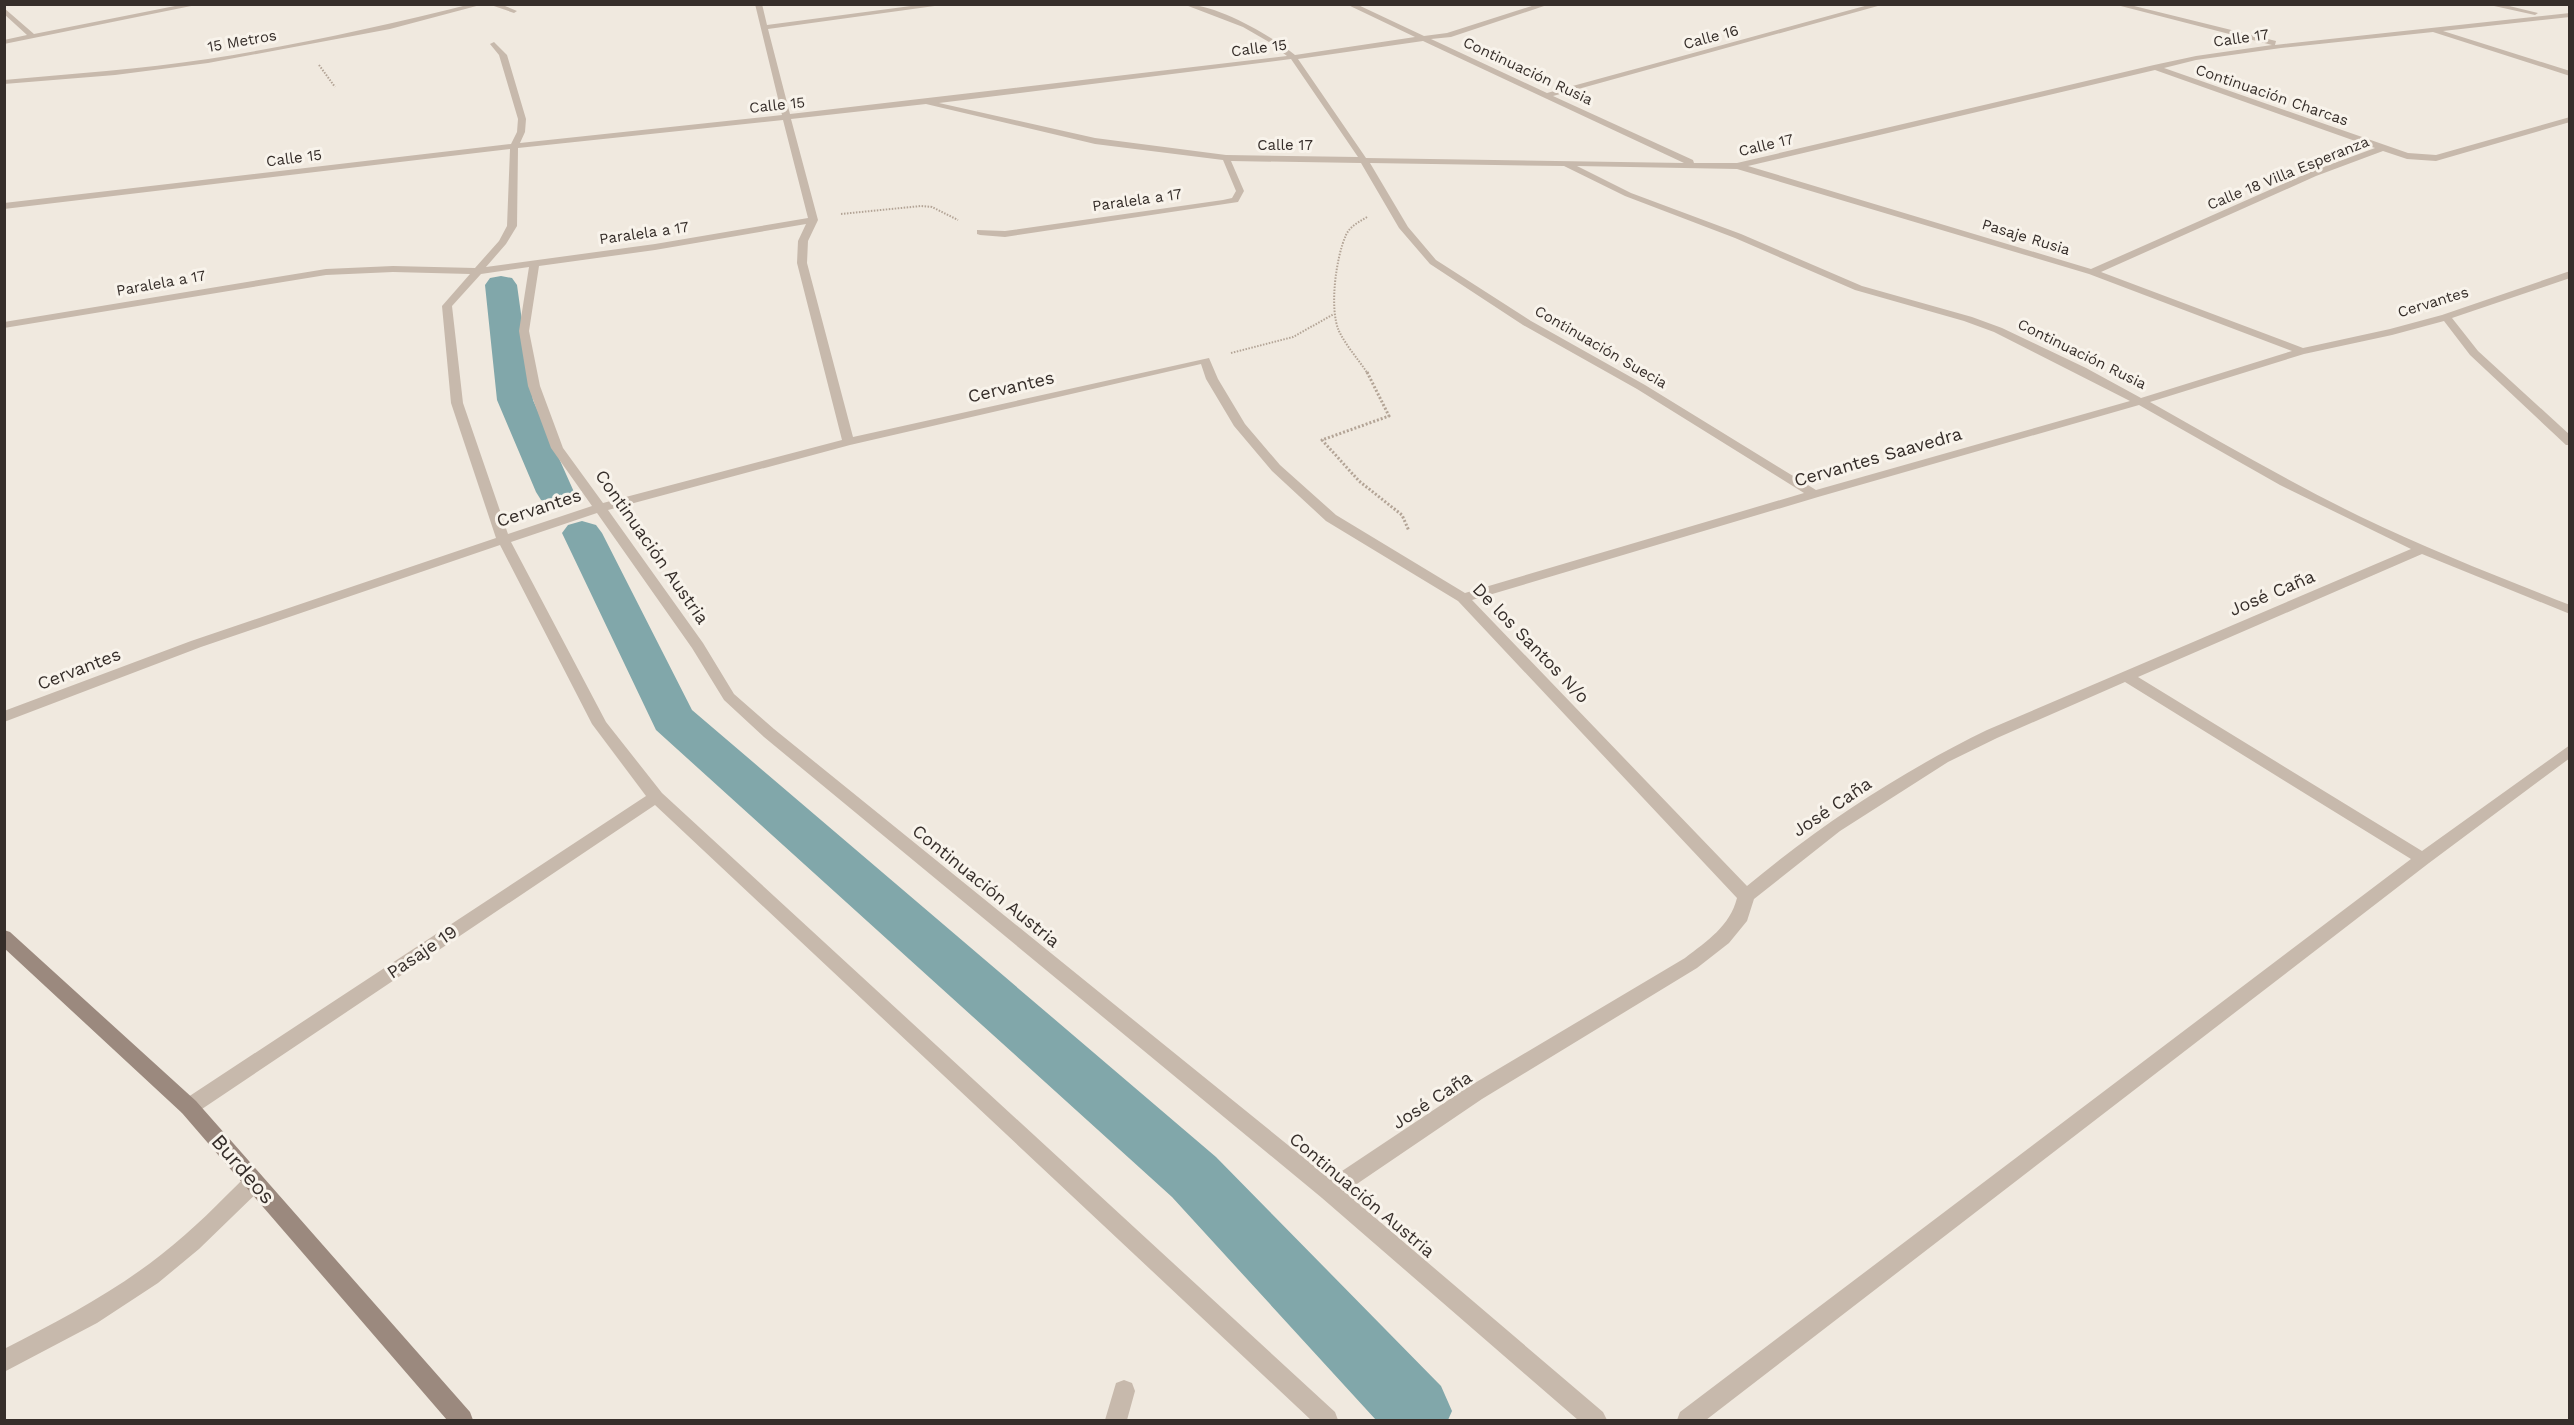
<svg xmlns="http://www.w3.org/2000/svg" width="2574" height="1425" font-family="'Work Sans',sans-serif">
	<style>
		.lines { fill: none; stroke-linecap: round; stroke-linejoin: round }
		.canal { fill: #81a7aa; fill-rule: evenodd }
		.path-far1 { stroke: #b3a496; stroke-width: 2; stroke-dasharray: 1.5 1.5; stroke-linecap: butt }
		.path { stroke: #b3a496; stroke-width: 3; stroke-dasharray: 2 2; stroke-linecap: butt }
		.lane { fill: #c7b9ac; fill-rule: evenodd }
		.street { fill: #c7b9ac; fill-rule: evenodd }
		.secondary { fill: #9b897e; fill-rule: evenodd }
		.labels { text-anchor: middle; stroke-width: 6; stroke-linejoin: round; paint-order: stroke }
		.far-street-label { font-size: 15px; fill: #362e2a; stroke: #f8f3eb }
		.street-label { font-size: 18px; fill: #362e2a; stroke: #f8f3eb }
		.near-street-label { font-size: 21px; fill: #362e2a; stroke: #f8f3eb }
	</style>
	<rect width="100%" height="100%" fill="#f0e9df"/>
	<g class="lines">
		<path class="canal" d="M501 276 512 278 517 285 533 400 574 492 569 500 555 504 541 500 536 492 497 400 485 285 490 278Z
			M582 521 596 525 602 533 692 710 1216 1157 1441 1386 1452 1411 1448 1420H1376L1172 1197 656 730 562 533 568 525Z"/>
		<path class="path-far1" d="M319 65 335 87
			M841 214 921 206 932 207 958 220
			M1367 217C1359 222 1350 226 1346 235 1336 257 1329 309 1339 331 1346 346 1359 360 1368 374
			M1231 353 1293 337 1334 314"/>
		<path class="path" d="M1367 372 1389 416 1322 440 1359 481 1402 515 1409 531"/>
		<path class="lane" d="M254 1173 261 1175 264 1182 261 1189 199 1249 158 1283 97 1323 4 1372V1349C59 1321 114 1292 162 1254 193 1230 220 1202 247 1175Z
			M1124 1380 1132 1383 1135 1391 1127 1420H1105L1116 1383Z"/>
		<path class="street" d="M185 4H201L4 44V40L27 35 4 14V8L34 34Z
			M471 4H484L390 29 208 63 115 75 4 84V80C72 74 141 69 208 59 296 45 384 26 471 4Z
			M488 4H500L517 11 514 13Z
			M755 4H762L767 25 926 4H949L768 29 790 114 1287 56 1269 42 1243 27 1183 4C1216 4 1269 34 1295 55L1415 37 1346 4H1356L1424 36 1447 33 1538 4H1550L1451 37 1431 39 1547 93 1872 4H1885L1553 96 1693 160 1694 163H1737L2154 65 2196 56 2272 45 2113 4H2126L2276 41 2275 45 2570 13V17L2443 31 2570 71V76L2433 32 2281 48 2196 60 2164 68 2408 153 2436 155 2570 117V122L2436 161 2407 159 2383 151 2316 176 2101 272 2303 348 2390 329 2442 315 2570 271V278L2452 318 2478 351 2570 435V445H2566L2470 355 2444 321 2392 335 2304 354 2150 402C2219 441 2288 481 2359 516 2427 549 2499 577 2570 605V614L2422 554 2138 677 2422 851 2570 745V758L2429 863 1706 1420H1677L1680 1412 2411 859 2125 682 1997 738 1948 762 1840 831 1754 899 1747 921 1729 943 1697 968 1482 1099 1345 1192 1603 1412 1607 1420H1578L1322 1198 764 737 724 700 692 648 597 513 511 542 606 722 662 793 1335 1412 1338 1420H1311L655 805 196 1113 189 1116 182 1113 179 1107 182 1101 646 796 592 724 500 545 201 647 4 722V711L191 641 496 538 451 403 442 306 470 274 393 272 326 275 4 328V322L326 269 393 266 475 268 499 241 507 226 510 149 4 209V203L511 144 517 132 518 119 499 55 490 44 494 42 507 55 526 119 525 132 520 143 782 115ZM1423 41 1684 163 1366 158 1298 59ZM1291 59 1358 157 1226 155 1095 138 939 103ZM2155 70 2375 148 2310 172 2091 269 1748 166ZM926 104 1095 144 1223 160 1236 191 1232 198 1223 200 1005 231 977 230V234L980 235 1005 237 1238 202 1244 191 1231 161 1361 163 1399 228 1430 264 1523 325 1637 389 1804 493 1465 593 1336 515 1280 465 1245 424 1218 379 1209 358 853 437 807 263 808 241 818 220 791 119ZM783 120 808 218 655 244 486 267 506 244 517 226 518 148ZM1370 163 1564 166 1625 196 1735 238 1855 290 1964 321 1994 332 2130 401 1816 490 1645 385 1531 321 1436 260 1408 227ZM1577 166 1737 169 2089 274 2292 351 2141 398 2086 368 2002 328 1972 317 1862 286 1741 234 1631 193ZM806 224 798 241 797 263 842 440 603 503 563 448 540 386 529 331 539 266 655 250ZM529 267 519 331 528 386 551 448 592 506 508 534 463 403 452 306 481 274ZM1201 364 1206 379 1234 426 1272 471 1326 521 1458 601 1737 898C1730 926 1707 941 1685 958L1468 1087 1330 1179 774 729 734 694 703 643 608 510 850 445ZM2139 405 2280 485 2411 549 1987 730C1901 772 1820 825 1747 886L1472 600 1818 497Z
			M2485 4H2501L2538 13 2535 15Z"/>
		<path class="secondary" d="M4 930 10 932 196 1101 470 1412 473 1420H447L182 1113 4 948Z"/>
	</g>
	<g class="labels">
		<g class="far-street-label">
			<text transform="translate(1711 37) rotate(-15)" y="5">Calle 16</text>
			<text transform="translate(2241 38) rotate(-8)" y="5">Calle 17</text>
			<text transform="translate(242 41) rotate(-10)" y="5">15 Metros</text>
			<text transform="translate(1259 48) rotate(-7)" y="5">Calle 15</text>
			<text transform="translate(1528 71) rotate(25)" y="5">Continuación Rusia</text>
			<text transform="translate(2272 95) rotate(19)" y="5">Continuación Charcas</text>
			<text transform="translate(777 105) rotate(-6)" y="5">Calle 15</text>
			<text x="1285" y="150">Calle 17</text>
			<text transform="translate(1766 145) rotate(-13)" y="5">Calle 17</text>
			<text transform="translate(294 158) rotate(-7)" y="5">Calle 15</text>
			<text transform="translate(2288 173) rotate(-22)" y="5">Calle 18 Villa Esperanza</text>
			<text transform="translate(1137 200) rotate(-8)" y="5">Paralela a 17</text>
			<text transform="translate(644 233) rotate(-8)" y="5">Paralela a 17</text>
			<text transform="translate(2026 237) rotate(17)" y="5">Pasaje Rusia</text>
			<text transform="translate(161 283) rotate(-10)" y="5">Paralela a 17</text>
			<text transform="translate(2433 302) rotate(-17)" y="5">Cervantes</text>
			<text transform="translate(1601 347) rotate(30)" y="5">Continuación Suecia</text>
			<text transform="translate(2082 354) rotate(26)" y="5">Continuación Rusia</text>
		</g>
		<g class="street-label">
			<text transform="translate(1011 387) rotate(-13)" y="6">Cervantes</text>
			<text transform="translate(1878 457) rotate(-16)" y="6">Cervantes Saavedra</text>
			<text transform="translate(539 508) rotate(-18)" y="6">Cervantes</text>
			<text transform="translate(652 547) rotate(55)" y="6">Continuación Austria</text>
			<text transform="translate(2272 593) rotate(-23)" y="6">José Caña</text>
			<text transform="translate(1531 643) rotate(46)" y="6">De los Santos N/o</text>
			<text transform="translate(79 669) rotate(-21)" y="6">Cervantes</text>
			<text transform="translate(1832 807) rotate(-34)" y="6">José Caña</text>
			<text transform="translate(986 886) rotate(39)" y="6">Continuación Austria</text>
			<text transform="translate(422 952) rotate(-34)" y="6">Pasaje 19</text>
			<text transform="translate(1432 1100) rotate(-33)" y="6">José Caña</text>
			<text transform="translate(1362 1195) rotate(40)" y="6">Continuación Austria</text>
		</g>
		<g class="near-street-label">
			<text transform="translate(243 1169) rotate(49)" y="7">Burdeos</text>
		</g>
	</g>
	<rect width="2574" height="1425" fill="none" stroke="#362e2a" stroke-width="12"/>
</svg>
